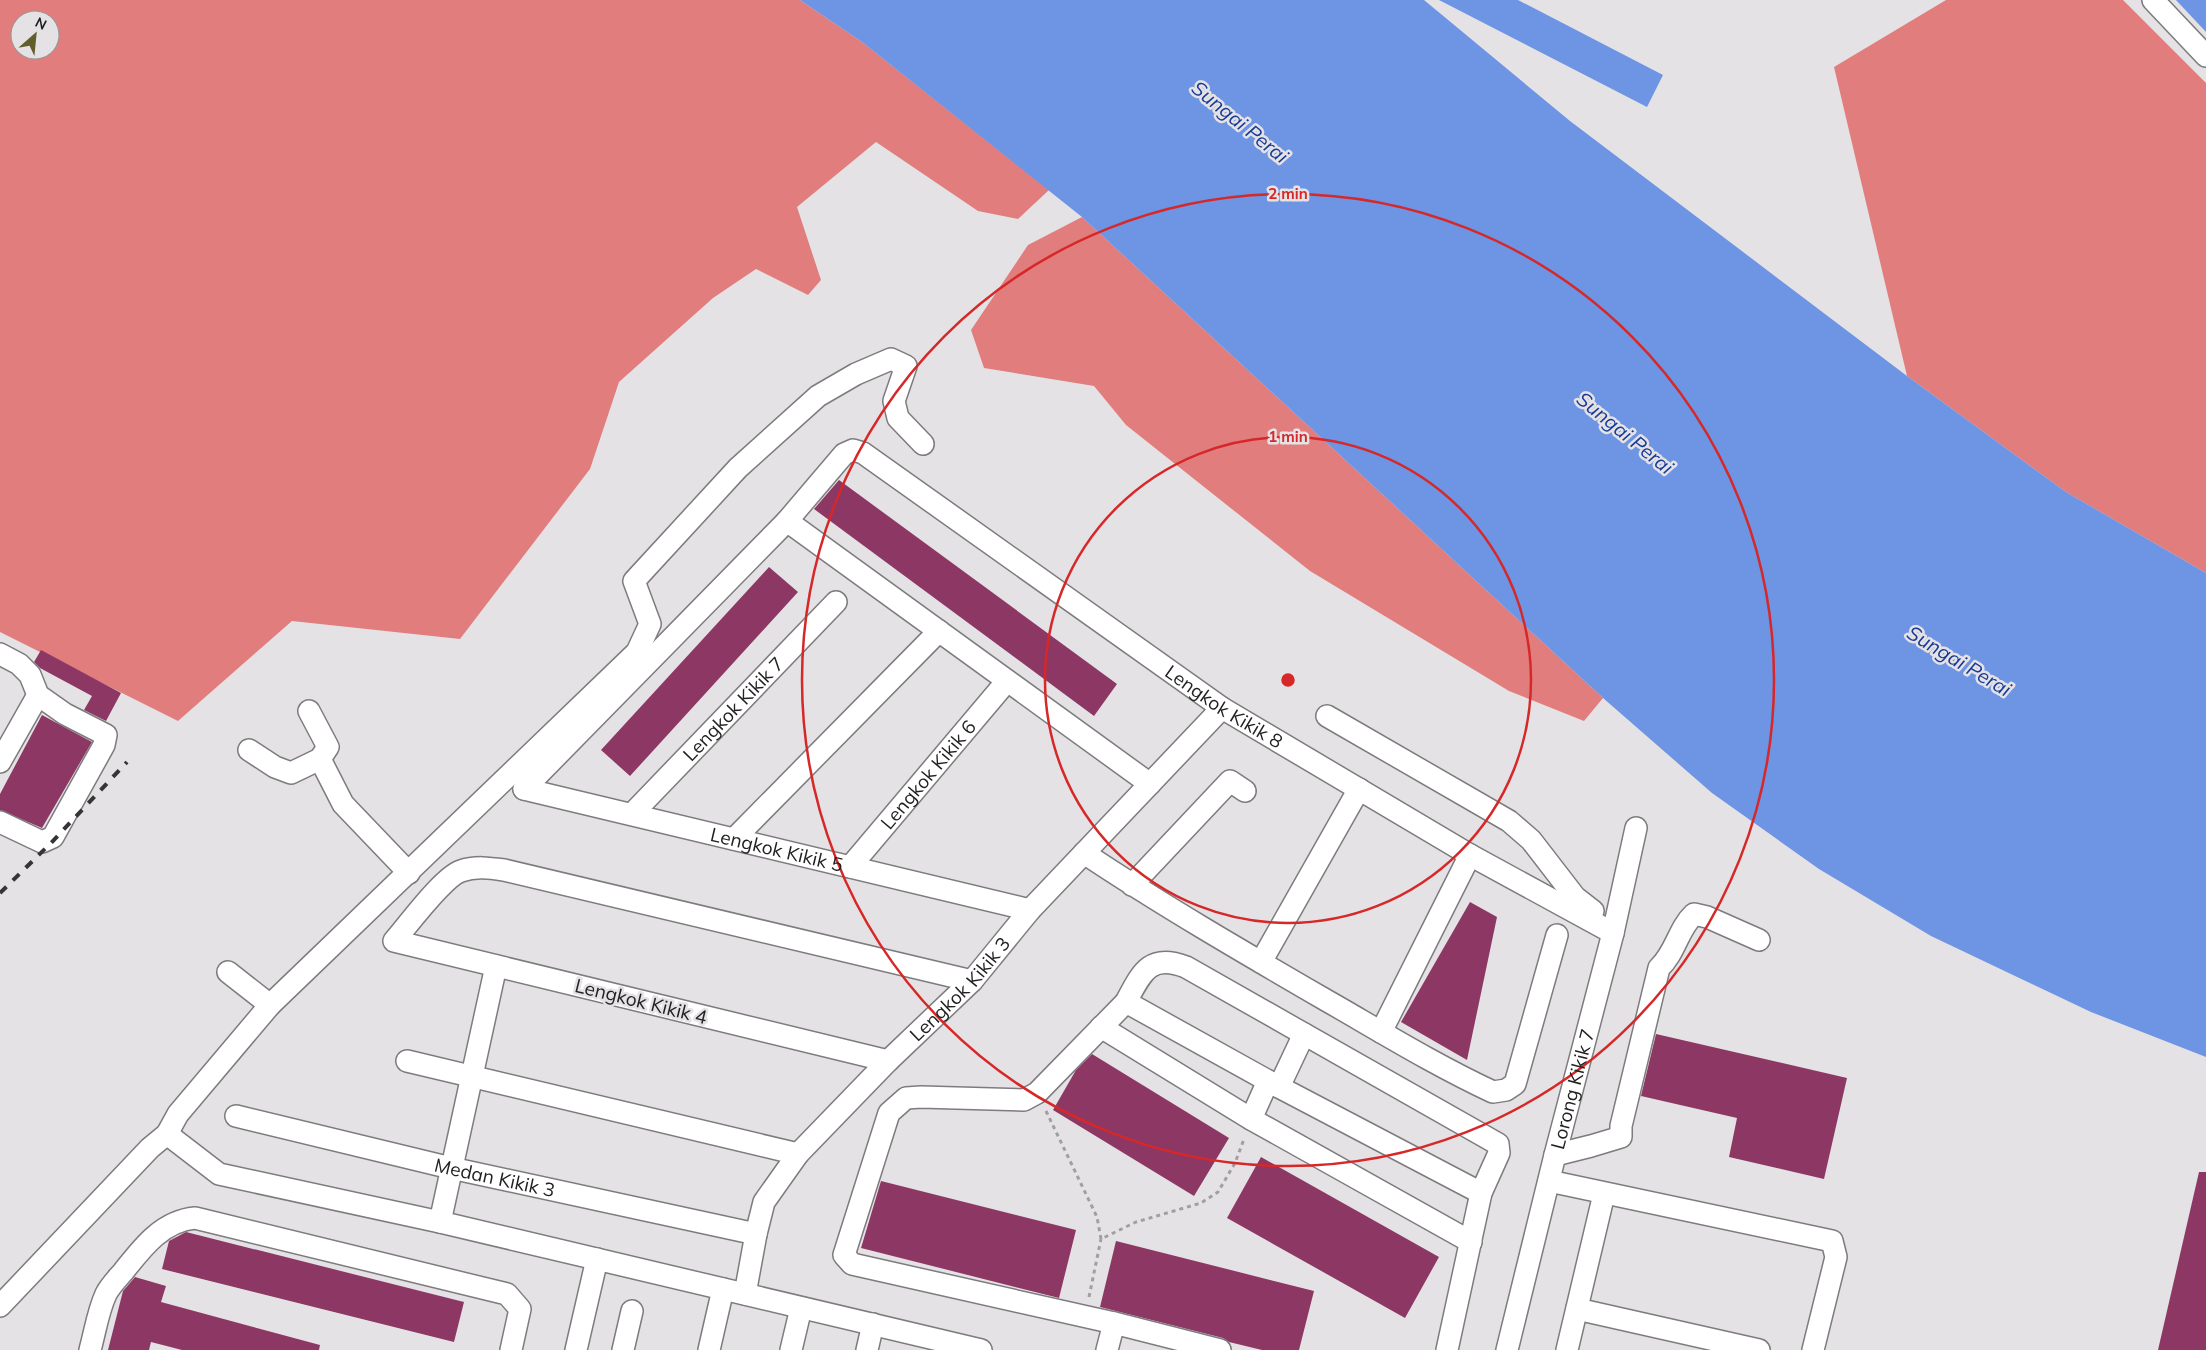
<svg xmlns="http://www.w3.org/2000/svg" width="2206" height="1350" font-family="Mulish,sans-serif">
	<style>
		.forest { fill: #e27d7e; fill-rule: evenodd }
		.water { fill: #6e94e4 }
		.building { fill: #8d3864 }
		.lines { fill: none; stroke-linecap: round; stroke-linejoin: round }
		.minor-casing { stroke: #7e7b7e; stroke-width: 24 }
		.path { stroke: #a19fa1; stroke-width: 3; stroke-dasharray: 4 4; stroke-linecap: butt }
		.minor { stroke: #fff; stroke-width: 21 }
		.rail { stroke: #363536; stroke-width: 4; stroke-dasharray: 9 9; stroke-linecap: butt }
		.ring { fill: none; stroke: #d62828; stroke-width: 2.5 }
		.labels { text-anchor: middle; stroke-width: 5; stroke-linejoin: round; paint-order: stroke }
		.street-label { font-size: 19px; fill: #222122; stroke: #e5e2e5 }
		.water-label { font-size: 20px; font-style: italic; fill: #173b97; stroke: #e5e2e5 }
		.centre { fill: #d62828; stroke: #e5e2e5; stroke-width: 2.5 }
		.ring-label { font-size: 15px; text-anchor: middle; font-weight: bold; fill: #d62828; stroke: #e5e2e5; stroke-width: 5; stroke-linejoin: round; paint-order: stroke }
	</style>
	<rect width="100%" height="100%" fill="#e5e2e5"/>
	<path class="forest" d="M0 0H800L862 42 1049 190 1018 219 978 211 876 142 797 207 821 280 808 295 756 269 713 298 619 382 590 469 460 639 292 621 178 721 0 632ZM20 20H50V50H20Z
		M1946 0H2123L2206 83V573L2066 492 1907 376 1834 67Z
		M1082 217 1603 698 1584 721 1509 691 1310 571 1126 425 1094 386 984 368 971 330 1028 245Z"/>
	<path class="water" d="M800 0H1424L1570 121 1907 376 2066 492 2206 573V1057L2091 1012 1931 936 1819 869 1712 793 1603 698 1082 217 862 42Z
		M1439 0H1518L1663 75 1647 107Z
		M2176 0H2206V32Z"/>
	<path class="building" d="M839 480 1117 684 1094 716 814 509Z
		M769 567 798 592 630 776 601 750Z
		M41 650 121 693 106 721 84 710 92 696 40 668 34 662Z
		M42 715 92 742 42 828 0 810V794Z
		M1470 902 1497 917 1467 1060 1401 1022Z
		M1656 1034 1847 1078 1824 1179 1729 1157 1737 1118 1641 1096Z
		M1092 1054 1229 1138 1194 1196 1053 1110 1076 1070Z
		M1261 1157 1439 1257 1405 1318 1227 1218Z
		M2199 1172H2206V1350H2158Z
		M881 1181 1076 1230 1059 1298 861 1248Z
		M186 1232 464 1302 454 1342 162 1269 169 1241Z
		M1116 1241 1314 1291 1299 1350H1262L1229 1342 1223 1338 1100 1307Z
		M135 1277 166 1286 161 1302 320 1345 319 1350H182L151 1342 149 1350H108L123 1291Z"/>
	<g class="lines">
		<defs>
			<g id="minor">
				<path d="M2153 0 2206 56"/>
				<path d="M787 521 1150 784"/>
				<path d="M0 654 19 664 30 675 38 695 65 714 106 735 104 745 53 837 42 842 0 822"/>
				<path d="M1327 716 1509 821 1531 840 1575 897 1593 911"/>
				<path d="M249 750 275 767 291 773 320 759 328 747 309 711"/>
				<path d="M320 759 343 804 409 873"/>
				<path d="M0 762 38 695"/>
				<path id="s1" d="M524 789 787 521 844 454 853 450 863 453 1222 708 1470 855 1613 933"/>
				<path id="s2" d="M524 789 1030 910"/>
				<path id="s3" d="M632 814 836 602"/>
				<path d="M734 839 939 631"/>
				<path d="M1084 853C1162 905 1243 952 1324 999 1380 1031 1435 1065 1493 1092L1506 1090 1515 1084 1557 935"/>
				<path id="s4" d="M850 867 1007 681"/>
				<path d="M1132 885 1230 781 1245 791"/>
				<path d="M1261 962 1359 789"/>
				<path d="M228 972 270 1005"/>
				<path d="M1126 1002 1279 1087 1481 1193"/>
				<path d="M1101 1027 1251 1119 1471 1242"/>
				<path d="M1381 1032 1470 855"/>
				<path d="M407 1061 798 1154"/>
				<path d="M888 1061 394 941C408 925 443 877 461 871 475 866 490 868 504 870L972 981"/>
				<path d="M1279 1087 1304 1034"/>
				<path id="s5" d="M236 1116 451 1168 756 1234"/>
				<path d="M1251 1119 1268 1081"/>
				<path d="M167 1134 219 1174 440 1222 981 1350"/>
				<path d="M1555 1155 1591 1146 1621 1137V1126L1659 968C1676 952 1678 929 1694 914L1707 917 1759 940"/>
				<path d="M1549 1181 1832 1241 1836 1257 1813 1350"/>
				<path d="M440 1222 496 966"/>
				<path id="s6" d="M745 1294 756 1234 764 1202 798 1154 888 1061 972 981 1030 910 1222 708"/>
				<path d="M0 1306 150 1148 167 1134 178 1114 270 1005 637 652 650 624 634 581 738 468 818 396 856 374 891 359 906 366 894 401 898 418 923 444"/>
				<path d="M1577 1309 1759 1350"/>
				<path d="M90 1350C95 1332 98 1311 106 1294 110 1286 117 1279 123 1272 142 1248 162 1221 195 1218L507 1294 520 1309 511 1350"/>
				<path d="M576 1350 597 1259"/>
				<path d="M623 1350 632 1311"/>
				<path d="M709 1350 723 1289"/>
				<path d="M791 1350 801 1308"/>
				<path d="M867 1350 873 1324"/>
				<path d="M1107 1350 1114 1323"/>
				<path d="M1220 1350 1114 1323 852 1264 844 1255 889 1113 906 1098 921 1097 1024 1100 1037 1093 1126 1002C1142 972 1150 953 1186 967L1498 1144 1499 1153 1481 1193 1447 1350"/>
				<path id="s7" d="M1507 1350 1555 1155 1613 933 1636 828"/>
				<path d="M1567 1350 1604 1194"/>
			</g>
		</defs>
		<use href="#minor" class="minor-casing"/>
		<path class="path" d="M1046 1111 1097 1217 1101 1239 1136 1222 1201 1203 1218 1192 1235 1163 1244 1139
			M1089 1297 1101 1239"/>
		<use href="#minor" class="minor"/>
		<path class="rail" d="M0 893 51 843 127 762"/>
	</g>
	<g class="ring">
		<circle cx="1288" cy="680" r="243"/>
		<circle cx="1288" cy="680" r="486"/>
	</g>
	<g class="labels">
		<g class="street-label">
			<text dy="7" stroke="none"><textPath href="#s1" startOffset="925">Lengkok Kikik 8</textPath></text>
			<text dy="7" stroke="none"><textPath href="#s3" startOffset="146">Lengkok Kikik 7</textPath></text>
			<text dy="7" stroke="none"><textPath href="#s4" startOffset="121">Lengkok Kikik 6</textPath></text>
			<text dy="7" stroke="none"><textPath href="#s2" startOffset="260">Lengkok Kikik 5</textPath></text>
			<text dy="7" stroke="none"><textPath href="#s6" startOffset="384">Lengkok Kikik 3</textPath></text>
			<text transform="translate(641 1001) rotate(14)" y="7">Lengkok Kikik 4</text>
			<text dy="7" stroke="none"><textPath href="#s7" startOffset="269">Lorong Kikik 7</textPath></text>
			<text dy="7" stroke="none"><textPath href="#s5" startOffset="266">Medan Kikik 3</textPath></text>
		</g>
		<g class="water-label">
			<text transform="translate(1240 122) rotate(39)" y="7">Sungai Perai</text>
			<text transform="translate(1625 433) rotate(39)" y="7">Sungai Perai</text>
			<text transform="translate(1959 661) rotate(31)" y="7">Sungai Perai</text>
		</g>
	</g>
	<circle cx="1288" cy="680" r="8" class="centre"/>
	<g class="ring-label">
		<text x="1288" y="199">2 min</text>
		<text x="1288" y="442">1 min</text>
	</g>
	<g transform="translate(35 35) rotate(27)"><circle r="24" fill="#e5e2e5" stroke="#979597"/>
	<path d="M0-4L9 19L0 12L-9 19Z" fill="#605e2a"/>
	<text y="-8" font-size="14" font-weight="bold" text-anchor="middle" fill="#222122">N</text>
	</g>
</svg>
